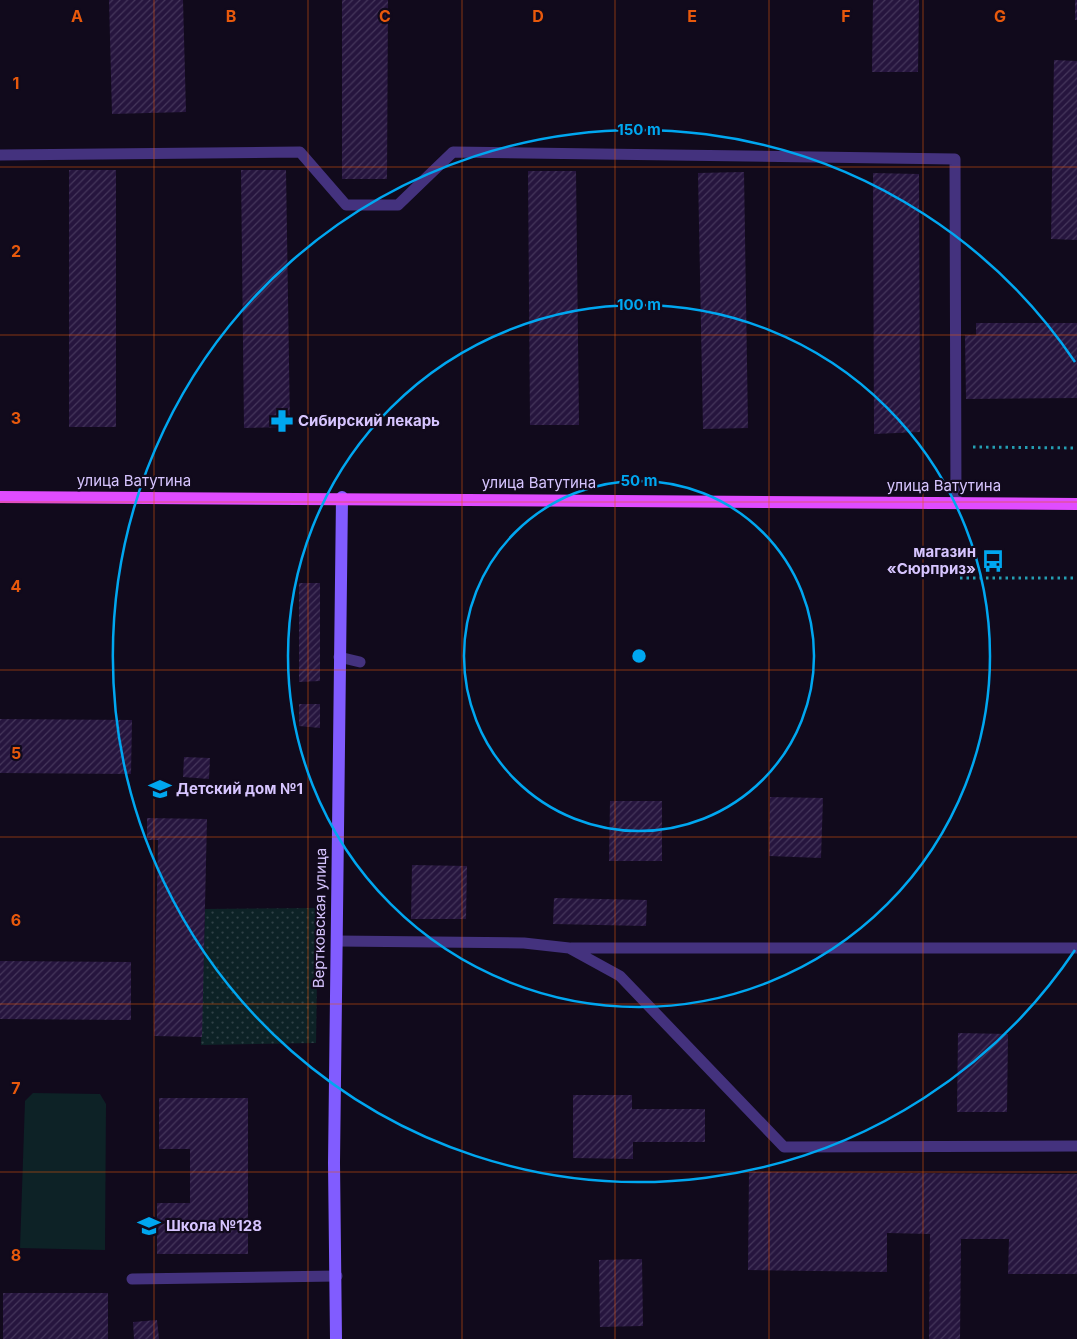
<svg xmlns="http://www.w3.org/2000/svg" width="1077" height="1339" font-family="Inter,sans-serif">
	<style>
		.park { fill: url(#park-dots) }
		.garden { fill: #0d2226 }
		.building { fill: url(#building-hatch) }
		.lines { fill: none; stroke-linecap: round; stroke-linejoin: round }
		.path { stroke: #259eb2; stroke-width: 3; stroke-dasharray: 2.5 4; stroke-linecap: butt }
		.lane { stroke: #44327e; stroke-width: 11 }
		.secondary { stroke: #815cff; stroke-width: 12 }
		.primary { stroke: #e04cff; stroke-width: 12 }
		.grid { fill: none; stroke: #e8590c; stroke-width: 1; stroke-opacity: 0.55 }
		.ring { fill: none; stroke: #00a7f0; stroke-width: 2.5 }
		.labels { text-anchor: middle; stroke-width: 4.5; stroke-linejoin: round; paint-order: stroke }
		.poi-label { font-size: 15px; font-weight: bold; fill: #d7c5ff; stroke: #110a1c; text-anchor: start }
		.street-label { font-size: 15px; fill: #d7c5ff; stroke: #110a1c }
		.grid-label { font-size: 16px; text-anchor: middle; font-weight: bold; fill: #e8590c; stroke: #110a1c; stroke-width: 4.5; stroke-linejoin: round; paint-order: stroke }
		.centre { fill: #00a7f0; stroke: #110a1c; stroke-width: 2.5 }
		.ring-label { font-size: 15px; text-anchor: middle; font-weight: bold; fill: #00a7f0; stroke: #110a1c; stroke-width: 4.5; stroke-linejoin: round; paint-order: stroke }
	</style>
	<defs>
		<pattern id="park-dots" width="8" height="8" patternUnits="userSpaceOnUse" patternTransform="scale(1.25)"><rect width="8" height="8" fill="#0d2226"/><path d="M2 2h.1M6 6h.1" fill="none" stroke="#304147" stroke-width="1.8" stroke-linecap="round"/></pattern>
		<pattern id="building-hatch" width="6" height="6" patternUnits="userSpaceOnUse" patternTransform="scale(1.25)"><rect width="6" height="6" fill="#26153e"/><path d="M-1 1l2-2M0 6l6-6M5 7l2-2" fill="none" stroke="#45365b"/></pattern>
	</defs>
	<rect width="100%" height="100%" fill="#110a1c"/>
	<path class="park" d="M318 908 316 1043 201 1045 205 909Z"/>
	<path class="garden" d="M33 1093 100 1094 106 1104 105 1250 20 1248 25 1101Z"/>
	<path class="building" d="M109 0H183L186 112 112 114Z
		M342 0H388L387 179H342Z
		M873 0H919L918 72H872Z
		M1075 0H1077V20H1075Z
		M1054 60 1077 61V240L1051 239Z
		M69 170H116V427H69Z
		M241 170H286L290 427 244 428Z
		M528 171H576L579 425H530Z
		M744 172 748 428 703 429 698 173Z
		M873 173 919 174 920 432 874 434Z
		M976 323H1077V398L966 399 965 335H976Z
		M299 583H320V681L299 682Z
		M299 704H320V728L299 726Z
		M0 719 132 720 131 774 0 773Z
		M184 757 210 758 209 779 183 777Z
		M770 797 823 798 821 858 769 856Z
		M610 801H662V861H609Z
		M147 818 207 819 202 1037 154 1036 158 840H147Z
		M412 865 467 866 466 919H411Z
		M554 898 647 900 646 926 553 924Z
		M0 961 131 962V1020L0 1019Z
		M958 1033 1008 1034 1007 1112H957Z
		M573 1095H632V1109H705V1142H633V1159L573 1158Z
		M159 1098H248V1254H157V1203H190V1149H159Z
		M749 1172 1077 1174V1274H1008L1009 1239H961L960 1339H929L930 1234 887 1233V1272L748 1270Z
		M642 1259 643 1326 600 1327 599 1260Z
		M3 1293H108V1339H3Z
		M157 1320 159 1339H134L133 1322Z"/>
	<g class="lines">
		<path class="path" d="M973 447 1077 448
			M960 578H1077"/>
		<path class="lane" d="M0 155 300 152 346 205H398L453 152 955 159 956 502
			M339 657 360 662
			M337 941 524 943 569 948 620 976 784 1147 1077 1146
			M571 948H1077
			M132 1279 337 1276"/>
		<path class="secondary" d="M336 1339 334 1163 342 497"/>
		<path class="primary" d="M0 497 1077 504"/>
	</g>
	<path class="grid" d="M154 0V1339M308 0V1339M462 0V1339M615 0V1339M769 0V1339M923 0V1339M0 167H1077M0 335H1077M0 502H1077M0 670H1077M0 837H1077M0 1004H1077M0 1172H1077"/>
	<g class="ring">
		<circle cx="639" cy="656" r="175"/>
		<circle cx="639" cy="656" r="351"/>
		<path d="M1075 950A526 526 0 1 1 1075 362"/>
	</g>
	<defs>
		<symbol id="pharmacy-bare" viewBox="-9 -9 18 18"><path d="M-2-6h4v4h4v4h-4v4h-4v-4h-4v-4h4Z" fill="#00a7f0" stroke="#110a1c" stroke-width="2.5" paint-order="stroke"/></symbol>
		<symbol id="bus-bare" viewBox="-9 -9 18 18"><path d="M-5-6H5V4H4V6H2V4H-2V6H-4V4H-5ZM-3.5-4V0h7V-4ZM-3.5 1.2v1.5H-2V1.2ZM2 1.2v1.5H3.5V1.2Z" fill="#00a7f0" stroke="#110a1c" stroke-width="2.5" paint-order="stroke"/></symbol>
		<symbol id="school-bare" viewBox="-9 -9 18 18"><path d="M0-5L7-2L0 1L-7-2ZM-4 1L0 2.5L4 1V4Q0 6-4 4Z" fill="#00a7f0" stroke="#110a1c" stroke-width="2.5" paint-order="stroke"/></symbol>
	</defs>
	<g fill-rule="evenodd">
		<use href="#pharmacy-bare" x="266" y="405" width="32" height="32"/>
		<use href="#bus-bare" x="977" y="545" width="32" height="32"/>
		<use href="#school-bare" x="144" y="773" width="32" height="32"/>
		<use href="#school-bare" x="133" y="1210" width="32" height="32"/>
	</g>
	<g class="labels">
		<g class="poi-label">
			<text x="298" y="426">Сибирский лекарь</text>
			<text x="976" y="557" text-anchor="end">магазин<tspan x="976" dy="17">«Сюрприз»</tspan></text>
			<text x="176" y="794">Детский дом №1</text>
			<text x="166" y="1231">Школа №128</text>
		</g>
		<g class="street-label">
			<text x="134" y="486">улица Ватутина</text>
			<text x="539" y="488">улица Ватутина</text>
			<text x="944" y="491">улица Ватутина</text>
			<text transform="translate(320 918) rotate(-89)" y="5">Вертковская улица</text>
		</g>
	</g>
	<g class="grid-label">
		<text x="77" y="22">A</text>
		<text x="231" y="22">B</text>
		<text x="385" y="22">C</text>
		<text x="538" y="22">D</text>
		<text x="692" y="22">E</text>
		<text x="846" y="22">F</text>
		<text x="1000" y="22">G</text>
		<text x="16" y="89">1</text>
		<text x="16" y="257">2</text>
		<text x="16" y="424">3</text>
		<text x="16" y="592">4</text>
		<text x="16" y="759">5</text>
		<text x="16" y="926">6</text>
		<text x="16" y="1094">7</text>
		<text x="16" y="1261">8</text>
	</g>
	<circle cx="639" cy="656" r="8" class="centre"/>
	<g class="ring-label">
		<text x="639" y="135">150 m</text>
		<text x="639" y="310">100 m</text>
		<text x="639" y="486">50 m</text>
	</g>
</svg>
